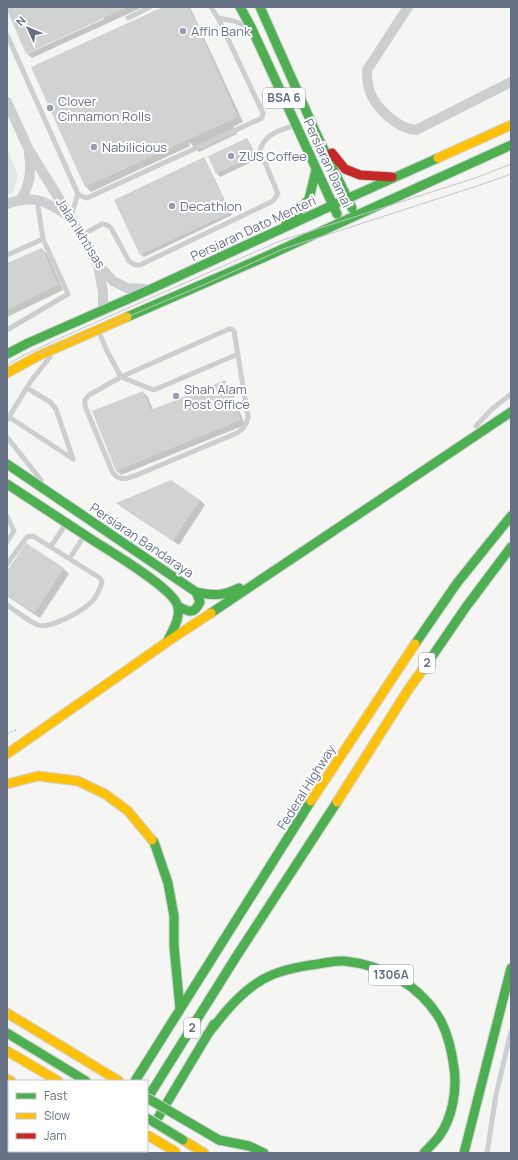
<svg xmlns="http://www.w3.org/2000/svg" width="518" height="1160" font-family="Manrope,sans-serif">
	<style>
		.built { fill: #e5e6e6 }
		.shadow { fill: #0003 }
		.building { fill: #d1d2d2 }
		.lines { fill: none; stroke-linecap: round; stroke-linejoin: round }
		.fast-casing { stroke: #d2d3d4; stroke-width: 11 }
		.slow-casing { stroke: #d2d3d4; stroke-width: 11 }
		.jam-casing { stroke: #d2d3d4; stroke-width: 11 }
		.path { stroke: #cbcbcc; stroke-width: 2; stroke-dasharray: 2 2; stroke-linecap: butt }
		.lane { stroke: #cdcecf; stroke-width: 5 }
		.street { stroke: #cdcecf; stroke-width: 10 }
		.fast { stroke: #4caf50; stroke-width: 9 }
		.slow { stroke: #ffc107; stroke-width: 9 }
		.jam { stroke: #c62828; stroke-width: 9 }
		.tram { stroke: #c4c5c5; stroke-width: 1 }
		.fast-bridge-casing { stroke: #d2d3d3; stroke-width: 11; stroke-linecap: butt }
		.slow-bridge-casing { stroke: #d2d3d3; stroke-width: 11; stroke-linecap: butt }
		.fast-bridge { stroke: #4caf50; stroke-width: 9 }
		.slow-bridge { stroke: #ffc107; stroke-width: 9 }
		.poi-dot { fill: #989fab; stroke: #fff; stroke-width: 1.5 }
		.labels { text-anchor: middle; stroke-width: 4; stroke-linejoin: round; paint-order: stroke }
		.shield { fill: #fff; stroke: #949ba9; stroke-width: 1 }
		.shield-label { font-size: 12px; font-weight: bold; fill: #667084 }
		.poi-label { font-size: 13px; fill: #667084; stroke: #fff; text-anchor: start }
		.street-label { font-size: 13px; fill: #667084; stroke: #fff }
	</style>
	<rect width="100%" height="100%" fill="#f5f5f4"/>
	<path class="built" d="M7 148 18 176 13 193 7 195Z"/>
	<path class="shadow" d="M7 7H143L32 58 27 54 104 19 103 17 27 52V54Z
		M165 7H190L243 122 233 127 237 134 199 152 189 142 190 146 91 192 86 187 81 175Z
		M247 139 250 143 258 159 220 177 217 174Z
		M204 158 206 161 232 215 144 257 141 255 116 200Z
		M42 249 47 254 63 290 7 317V264Z
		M225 381 230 386 245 425 121 475 116 470 143 392 148 397 153 410Z
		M200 500 205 505 179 545 123 508 118 503Z
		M26 544 64 569 69 574 40 618 7 596V573Z"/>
	<path class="building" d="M7 7H128L26 54 7 10Z
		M163 7H189L238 117 85 187 31 67Z
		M247 138 255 155 216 174 208 156Z
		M204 157 230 213 140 255 114 200Z
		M42 248 58 285 7 310V263Z
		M225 380 241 420 116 471 92 411 143 391 151 410Z
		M171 480 200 500 173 541 116 503Z
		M26 543 64 568 35 613 7 595V571Z"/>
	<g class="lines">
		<defs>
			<path id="fast" d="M240 7 251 27 337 214
				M260 7 316 133 352 208
				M286 222 296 214 309 199 316 170
				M127 317 267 256 511 145
				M7 354 28 343 151 289 333 205 438 158
				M7 464 196 592C213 596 223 596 239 588
				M7 484C36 503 65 522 94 541 113 553 169 586 177 604 182 617 172 631 167 642
				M178 606C188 612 194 615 200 602L196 592
				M211 613 511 412
				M415 644 457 583 511 516
				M431 658 466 607 511 547
				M152 840 154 842 168 883 174 916V946L180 1009
				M7 1033 86 1081
				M207 1035C222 1016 237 996 257 983 273 972 292 968 311 965 322 964 333 960 344 961 384 965 421 986 441 1021 448 1035 452 1052 454 1068 457 1089 453 1116 440 1135 436 1141 429 1147 424 1153
				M135 1081 311 801
				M147 1099 236 957 337 802
				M156 1121 214 1024
				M219 1140 249 1146 264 1153
				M127 1151 130 1153
				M93 1153 94 1151
				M464 1153 511 968"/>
			<path id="slow" d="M438 158 511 125
				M7 373 38 356 127 317
				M7 754 167 642 211 613
				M7 784 38 776 78 781 105 794 128 811 152 840
				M311 801 415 644
				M337 802 408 690 431 658
				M7 1013 119 1081
				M7 1051 58 1081
				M7 1079 11 1081
				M183 1140 204 1153"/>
			<path id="jam" d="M332 153 345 169 360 175 392 177"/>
		</defs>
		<use href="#fast" class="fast-casing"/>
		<use href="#slow" class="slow-casing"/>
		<use href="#jam" class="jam-casing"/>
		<path class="path" d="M7 734 17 729"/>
		<path class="lane" d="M128 18 150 7
			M218 18 234 21 244 25
			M7 35 78 194 81 196 87 198 262 118 263 113 218 18 211 7
			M71 216 78 194
			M80 236 102 224 107 225 111 228 129 261 135 265H140L273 201 278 194 260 150C265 133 280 131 295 125
			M7 255 43 239
			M229 329H232L234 331 248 417C247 424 244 429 237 433L137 475C126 478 119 483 112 471L85 406V400L89 395 121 377Z
			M7 330 68 294 43 239 37 200
			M99 332 107 351 121 377 154 390 238 354
			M27 388 50 402 56 409 73 459
			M9 417 73 459
			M7 420 31 381 50 357
			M476 426 492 409 511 394
			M7 437 41 480
			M7 516 14 531 7 542
			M51 546 66 524
			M70 558 84 536
			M7 564 27 537 33 536 100 578 102 582C100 589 96 598 90 603 81 612 50 629 38 625 29 622 15 610 7 605
			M487 1153 496 1095 511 1031"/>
		<path class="street" d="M408 7 367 70C367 78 367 84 370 92 376 108 398 129 416 130L511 82
			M7 102 29 150 71 218 98 265 113 281 127 288 145 289
			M21 199C30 185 32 171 29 154
			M7 204C34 195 44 200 67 215
			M98 265 103 292V311"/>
		<use href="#fast" class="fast"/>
		<use href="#slow" class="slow"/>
		<use href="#jam" class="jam"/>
		<path class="tram" d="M37 355 208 283 283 249 483 184 511 174
			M7 365 22 356 67 335 280 241 478 177 511 164"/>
		<defs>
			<path id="fast-bridge" d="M147 1098 219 1140
				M147 1118 183 1140"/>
			<path id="slow-bridge" d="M147 1135 176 1152"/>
		</defs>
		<use href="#fast-bridge" class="fast-bridge-casing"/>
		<use href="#slow-bridge" class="slow-bridge-casing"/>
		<use href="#fast-bridge" class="fast-bridge"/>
		<use href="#slow-bridge" class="slow-bridge"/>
	</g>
	<g class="poi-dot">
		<circle cx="183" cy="31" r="4"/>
		<circle cx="50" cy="108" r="4"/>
		<circle cx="94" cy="147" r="4"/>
		<circle cx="231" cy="156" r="4"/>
		<circle cx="172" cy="206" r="4"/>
		<circle cx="176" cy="396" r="4"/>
	</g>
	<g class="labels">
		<g class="shield">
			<rect x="263" y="88" width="42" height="20" rx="3"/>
			<rect x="419" y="653" width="16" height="20" rx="3"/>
			<rect x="369" y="965" width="44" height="20" rx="3"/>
			<rect x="184" y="1018" width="16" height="20" rx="3"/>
		</g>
		<g class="shield-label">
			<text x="284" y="102">BSA 6</text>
			<text x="427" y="667">2</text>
			<text x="391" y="979">1306A</text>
			<text x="192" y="1032">2</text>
		</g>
		<g class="poi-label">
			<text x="191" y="36">Affin Bank</text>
			<text x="58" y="106">Clover<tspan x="58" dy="15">Cinnamon Rolls</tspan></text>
			<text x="102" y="152">Nabilicious</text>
			<text x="239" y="161">ZUS Coffee</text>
			<text x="180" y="211">Decathlon</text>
			<text x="184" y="394">Shah Alam<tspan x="184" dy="15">Post Office</tspan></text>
		</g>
		<g class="street-label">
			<text transform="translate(328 163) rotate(65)" y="5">Persiaran Damai</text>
			<text transform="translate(253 228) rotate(-25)" y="5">Persiaran Dato Menteri</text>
			<text transform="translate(81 233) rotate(58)" y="5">Jalan Ikhtisas</text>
			<text transform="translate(142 540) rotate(34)" y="5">Persiaran Bandaraya</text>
			<text transform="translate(306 787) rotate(-58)" y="5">Federal Highway</text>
		</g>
	</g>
	<rect width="518" height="1160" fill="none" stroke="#667084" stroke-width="16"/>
	<rect x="8" y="1080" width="140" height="72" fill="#ffffff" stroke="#c2c6ce"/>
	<rect x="16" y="1093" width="20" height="6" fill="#4caf50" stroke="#c2c6ce"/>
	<text x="44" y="1100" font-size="12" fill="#667084">Fast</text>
	<rect x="16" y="1113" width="20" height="6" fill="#ffc107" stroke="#c2c6ce"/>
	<text x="44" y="1120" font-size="12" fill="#667084">Slow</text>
	<rect x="16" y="1133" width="20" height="6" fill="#c62828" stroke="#c2c6ce"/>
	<text x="44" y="1140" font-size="12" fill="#667084">Jam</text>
	<g transform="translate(28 28) rotate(314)" stroke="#ffffff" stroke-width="3" paint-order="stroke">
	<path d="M0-3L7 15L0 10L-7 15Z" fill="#667084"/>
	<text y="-6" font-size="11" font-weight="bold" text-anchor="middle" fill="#667084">N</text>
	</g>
</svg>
